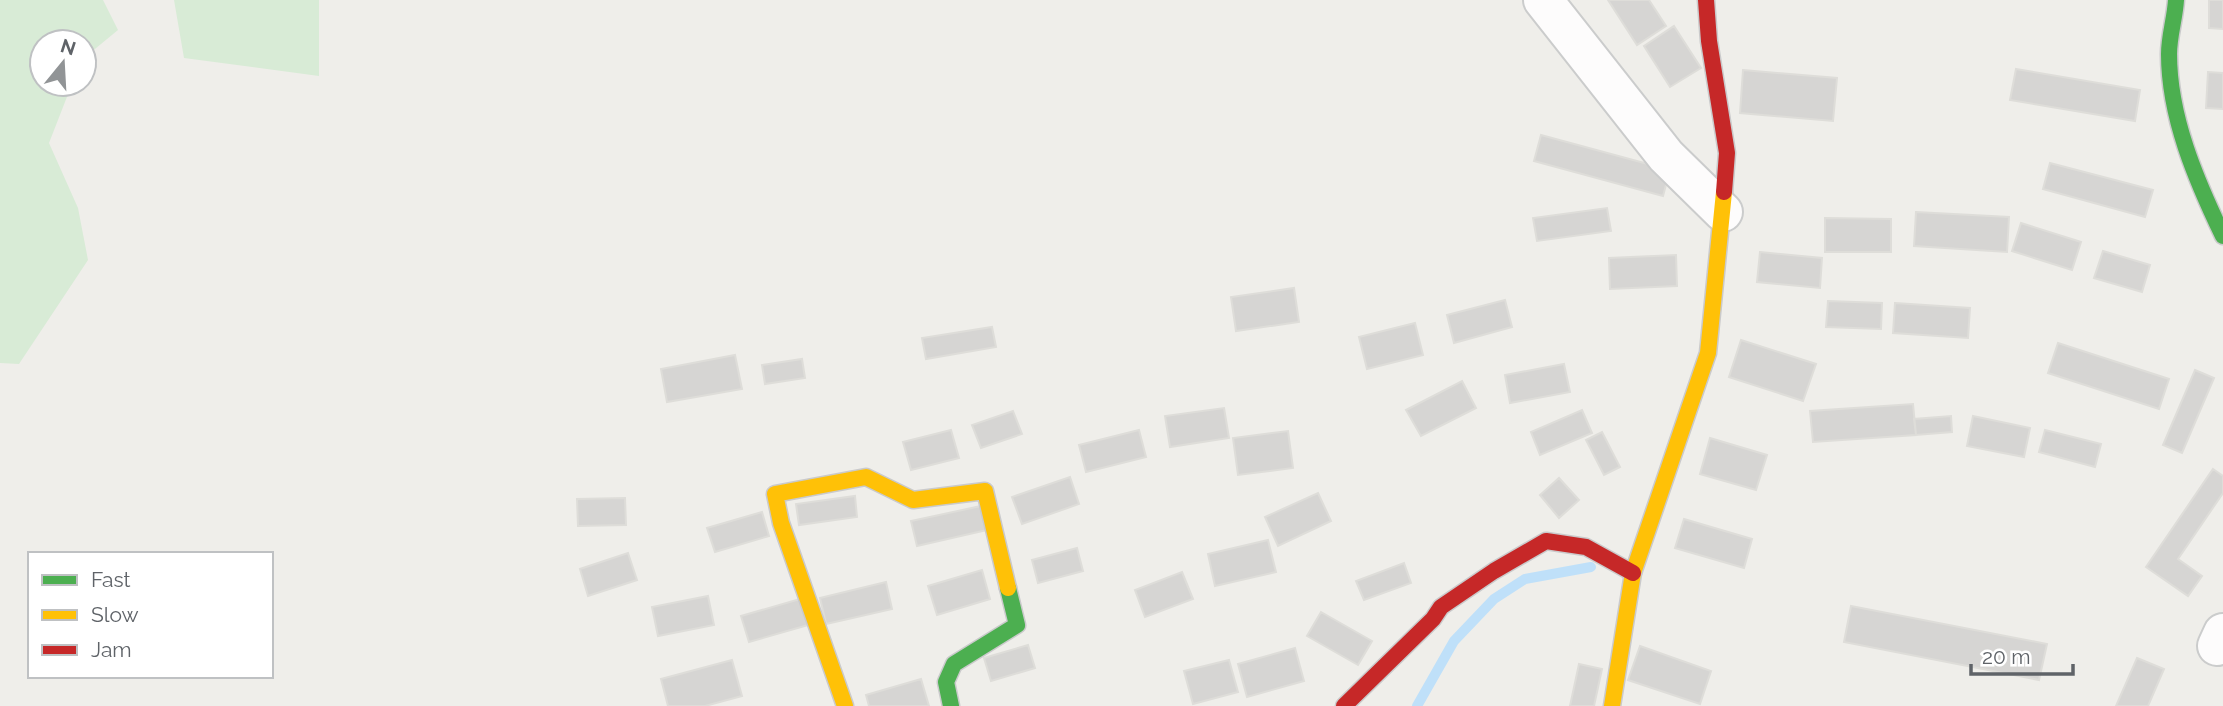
<svg xmlns="http://www.w3.org/2000/svg" width="2223" height="706" font-family="Raleway,sans-serif">
	<style>
		.green { fill: #d8ebd6 }
		.lines { fill: none; stroke-linecap: round; stroke-linejoin: round }
		.stream { stroke: #bfe0f9; stroke-width: 10 }
		.building { fill: #d6d5d3; stroke: #deddd9; stroke-width: 2 }
		.street-casing { stroke: #cbcccc; stroke-width: 42 }
		.fast-casing { stroke: #cacacb; stroke-width: 19 }
		.slow-casing { stroke: #cacacb; stroke-width: 19 }
		.jam-casing { stroke: #cacacb; stroke-width: 19 }
		.street { stroke: #fdfcfc; stroke-width: 38 }
		.fast { stroke: #4caf50; stroke-width: 16 }
		.slow { stroke: #ffc107; stroke-width: 16 }
		.jam { stroke: #c62828; stroke-width: 16 }
	</style>
	<rect width="100%" height="100%" fill="#efeeea"/>
	<path class="green" d="M0 0H103L118 30 84 58V42H42V84H72L49 143 78 208 88 260 19 364 0 363Z
		M174 0H319V76L184 58Z"/>
	<g class="lines">
		<path class="stream" d="M1417 706 1454 641 1494 599 1525 579 1591 567"/>
	</g>
	<path class="building" d="M1608 0H1649L1666 26 1637 45Z
		M2209 0H2223V29L2209 28Z
		M1674 26 1701 68 1670 87 1644 46Z
		M2016 69 2140 90 2135 121 2010 100Z
		M1743 70 1837 78 1833 121 1740 113Z
		M2208 72 2223 73V109L2206 108Z
		M1541 135 1670 170 1663 196 1534 161Z
		M2050 163 2153 190 2145 217 2043 189Z
		M1607 208 1611 231 1537 241 1533 218Z
		M1916 212 2009 217 2007 252 1914 246Z
		M1825 218 1891 219V252H1825Z
		M2021 223 2081 242 2072 270 2012 251Z
		M2103 251 2150 265 2142 292 2094 278Z
		M1760 252 1822 258 1820 288 1757 282Z
		M1676 255 1677 286 1610 289 1609 258Z
		M1294 288 1299 322 1236 331 1231 297Z
		M1505 300 1512 327 1454 343 1447 315Z
		M1828 301 1882 303 1881 329 1826 327Z
		M1895 303 1970 308 1968 338 1893 333Z
		M1415 323 1423 355 1367 369 1359 337Z
		M992 327 996 347 926 359 922 338Z
		M1741 340 1816 364 1803 401 1729 377Z
		M2058 343 2169 379 2159 409 2048 373Z
		M735 355 742 389 667 402 661 369Z
		M802 359 805 378 765 384 762 365Z
		M1564 364 1570 392 1510 403 1505 375Z
		M2195 370 2214 378 2182 453 2163 445Z
		M1462 381 1476 408 1421 436 1406 410Z
		M1913 404 1916 435 1813 442 1810 411Z
		M1224 408 1229 438 1170 447 1165 416Z
		M1582 410 1592 433 1540 455 1531 432Z
		M1013 411 1022 434 981 448 972 425Z
		M1951 416 1952 432 1916 435 1914 419Z
		M1973 416 2030 428 2024 457 1967 446Z
		M951 430 959 458 911 470 903 442Z
		M1139 430 1146 457 1086 472 1079 445Z
		M2045 430 2101 444 2095 467 2039 452Z
		M1288 431 1293 468 1238 475 1233 438Z
		M1602 432 1620 467 1604 475 1586 440Z
		M1710 438 1767 455 1756 490 1700 474Z
		M2213 469 2223 476V493L2178 559 2202 576 2188 596 2146 567Z
		M1070 477 1079 504 1022 524 1012 497Z
		M1559 478 1579 500 1559 518 1540 495Z
		M1318 493 1331 521 1278 546 1265 517Z
		M855 496 857 517 799 525 796 504Z
		M625 498 626 525 578 526 577 499Z
		M981 506 987 530 917 546 911 521Z
		M762 512 769 536 715 552 707 528Z
		M1684 519 1752 539 1744 568 1675 548Z
		M1268 540 1276 572 1215 586 1208 554Z
		M1077 548 1083 571 1038 583 1032 560Z
		M628 553 637 580 588 596 580 569Z
		M1404 563 1411 583 1364 600 1356 581Z
		M982 570 990 599 937 615 928 586Z
		M1182 572 1193 599 1145 617 1135 590Z
		M886 582 892 609 826 624 820 598Z
		M708 596 714 625 658 636 652 607Z
		M800 599 808 625 749 642 741 616Z
		M1851 606 2047 644 2039 680 1844 642Z
		M1321 612 1372 641 1358 665 1307 636Z
		M1028 645 1035 668 991 681 984 658Z
		M1640 646 1711 671 1700 704 1628 680Z
		M1295 648 1304 681 1247 697 1238 664Z
		M2137 658 2164 669 2148 706H2116Z
		M732 660 742 696 705 706H668L661 679Z
		M1229 660 1238 692 1193 704 1184 671Z
		M1579 664 1602 669 1594 706H1570Z
		M921 679 929 706H869L866 695Z"/>
	<g class="lines">
		<defs>
			<path id="street" d="M1543 0 1666 156 1723 212
				M2217 646 2223 633"/>
			<path id="fast" d="M2176 0C2175 18 2169 36 2169 54 2169 117 2196 180 2223 236
				M951 706 946 682 954 664 1017 625 1008 588"/>
			<path id="slow" d="M845 706 781 523 775 494 866 477 913 500 985 491 1008 588
				M1612 706 1633 573 1708 353 1724 192"/>
			<path id="jam" d="M1706 0 1709 41 1727 153 1724 192
				M1344 706 1433 619 1441 607 1494 571 1546 541 1586 547 1633 573"/>
		</defs>
		<use href="#street" class="street-casing"/>
		<use href="#fast" class="fast-casing"/>
		<use href="#slow" class="slow-casing"/>
		<use href="#jam" class="jam-casing"/>
		<use href="#street" class="street"/>
		<use href="#fast" class="fast"/>
		<use href="#slow" class="slow"/>
		<use href="#jam" class="jam"/>
	</g>
	<rect x="28" y="552" width="245" height="126" fill="#ffffff" stroke="#bfc1c3" stroke-width="2"/>
	<rect x="42" y="575" width="35" height="10" fill="#4caf50" stroke="#bfc1c3" stroke-width="2"/>
	<text x="91" y="587" font-size="21" fill="#5f6368">Fast</text>
	<rect x="42" y="610" width="35" height="10" fill="#ffc107" stroke="#bfc1c3" stroke-width="2"/>
	<text x="91" y="622" font-size="21" fill="#5f6368">Slow</text>
	<rect x="42" y="645" width="35" height="10" fill="#c62828" stroke="#bfc1c3" stroke-width="2"/>
	<text x="91" y="657" font-size="21" fill="#5f6368">Jam</text>
	<g transform="translate(63 63) rotate(18)"><circle r="33" fill="#ffffff" stroke="#bfc1c3" stroke-width="2"/>
	<path d="M0-5L12 26L0 18L-12 26Z" fill="#919496"/>
	<text y="-10" font-size="19" font-weight="bold" text-anchor="middle" fill="#5f6368">N</text>
	</g>
	<path d="M1971 664v10h102v-10" fill="none" stroke="#5f6368" stroke-width="3.5"/>
	<text x="1982" y="664" font-size="21" fill="#5f6368" stroke="#ffffff" stroke-width="5" paint-order="stroke">20 m</text>
</svg>
